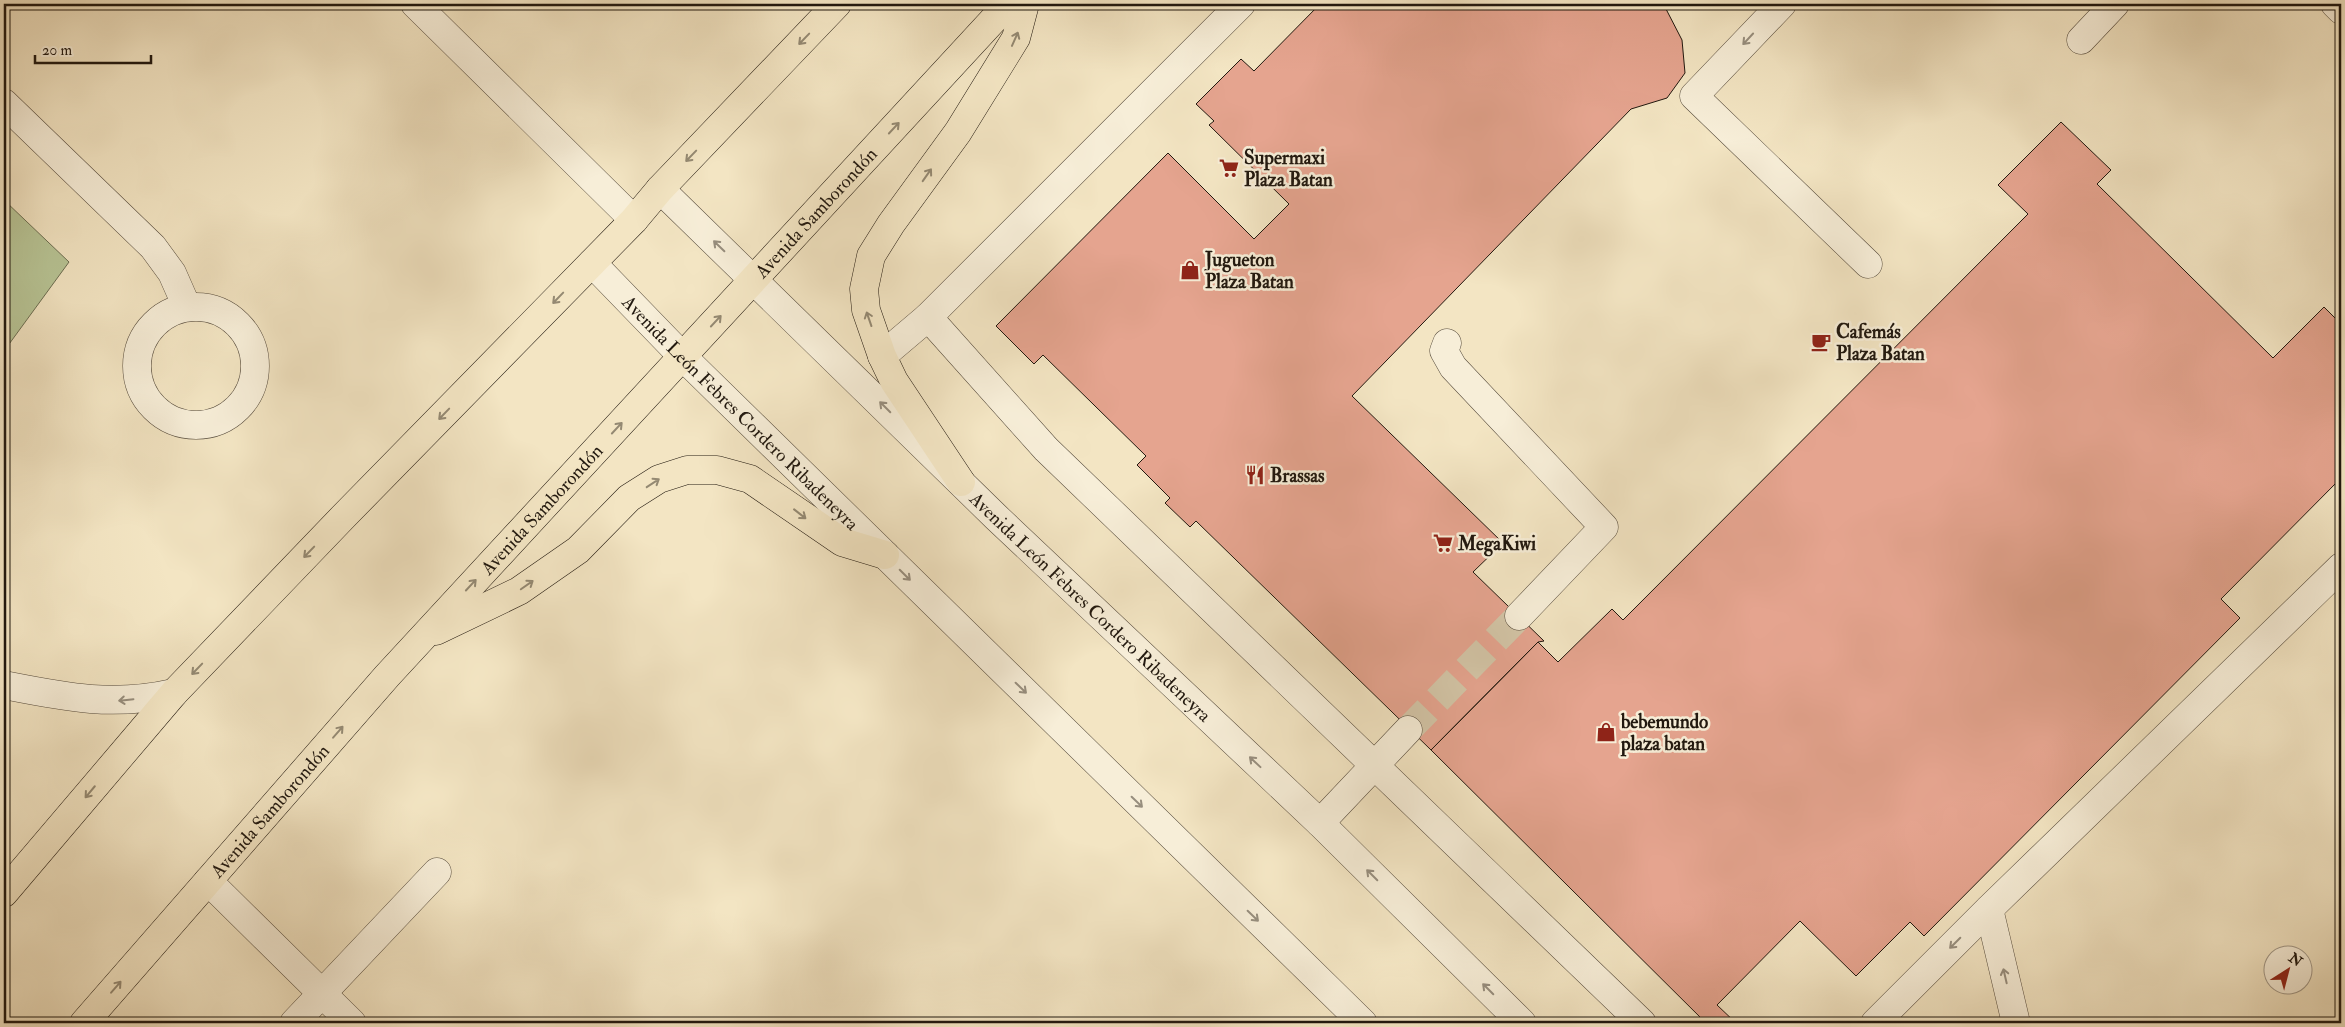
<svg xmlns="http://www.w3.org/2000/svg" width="2345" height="1027" font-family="'IM FELL Double Pica',serif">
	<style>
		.green { fill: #b8c596; stroke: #6c6e52 }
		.building { fill: #e5a48f; stroke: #21180f }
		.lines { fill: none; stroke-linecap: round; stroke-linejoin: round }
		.minor-tunnel { stroke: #d4c6a8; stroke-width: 28; stroke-dasharray: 28 14; stroke-linecap: butt }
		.minor-casing { stroke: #564b3c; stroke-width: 29 }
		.highway-casing { stroke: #21180f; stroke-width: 29 }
		.minor { stroke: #f7eed8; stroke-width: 28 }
		.highway { stroke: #f3e5c3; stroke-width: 28 }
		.oneway { stroke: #948972 }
		.oneway2 { stroke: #978e7e }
		.labels { text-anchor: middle; stroke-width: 5; stroke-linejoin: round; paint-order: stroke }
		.poi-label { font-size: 19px; font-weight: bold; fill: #21180f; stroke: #f7eed8; text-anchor: start }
		.street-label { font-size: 19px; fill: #21180f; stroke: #f7eed8 }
	</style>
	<rect width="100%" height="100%" fill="#f3e5c3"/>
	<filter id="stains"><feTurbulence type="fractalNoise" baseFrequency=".004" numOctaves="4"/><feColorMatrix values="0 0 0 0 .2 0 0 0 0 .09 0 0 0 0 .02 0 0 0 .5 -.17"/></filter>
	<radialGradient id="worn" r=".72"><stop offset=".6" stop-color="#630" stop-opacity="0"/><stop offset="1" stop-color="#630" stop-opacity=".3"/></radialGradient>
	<path class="green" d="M4 200 69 262 4 351Z"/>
	<path class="building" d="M1320 4H1658L1666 9 1682 40 1685 73 1667 98 1631 109 1352 396 1503 543 1473 572 1544 641 1538 642 1431 750 1196 521 1190 527 1165 503 1170 498 1137 465 1146 456 1043 355 1034 364 996 326 1168 153 1254 239 1289 204 1209 125 1214 121 1196 104 1241 59 1254 71Z
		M2061 122 2111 170 2097 184 2273 358 2324 307 2341 324V478L2221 599 2240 618 1924 936 1910 922 1856 976 1800 921 1717 1005 1736 1023H1706L1431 750 1538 642 1558 662 1612 609 1623 620 2028 214 1998 185Z"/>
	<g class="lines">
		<path class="minor-tunnel" d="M1408 730 1519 616"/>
		<defs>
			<g id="minor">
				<path d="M415 4 634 220"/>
				<path d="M1241 4 928 317 1046 449 1642 1023"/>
				<path d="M1782 4 1694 96 1868 264"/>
				<path d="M2335 4 2341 10"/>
				<path d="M2081 40 2115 4"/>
				<path d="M4 103 153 247 172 273 187 307"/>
				<path id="s1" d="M660 189 996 517 1320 823 1522 1023"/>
				<path id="s2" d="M592 263 683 357 1363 1023"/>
				<circle cx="196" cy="366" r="59"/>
				<path d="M1447 343 1444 351 1453 367 1604 527 1519 616"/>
				<path d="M882 356 928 317"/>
				<path d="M4 685C65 697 112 707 174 693"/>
				<path d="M1320 823 1408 730"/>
				<path d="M208 881 352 1023"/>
				<path d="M1989 909 2016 1023"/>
				<path d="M294 1023 437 872"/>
				<path d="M1875 1023 1989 909 2341 567"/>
			</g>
			<g id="highway">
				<path d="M961 482 894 381 882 356 866 310 864 289 871 256 891 224 958 132 1016 38 1025 4"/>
				<path d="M436 631 519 591 578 550 629 498 659 479 687 470H717L750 479 842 542 885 555"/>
				<path d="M4 893 174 693 343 517 634 220 660 189 837 4"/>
				<path id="s3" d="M84 1023 387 676 1008 4"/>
			</g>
		</defs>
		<use href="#minor" class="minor-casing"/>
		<use href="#highway" class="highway-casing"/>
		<use href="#minor" class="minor"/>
		<use href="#highway" class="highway"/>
	</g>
	<defs><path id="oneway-shaft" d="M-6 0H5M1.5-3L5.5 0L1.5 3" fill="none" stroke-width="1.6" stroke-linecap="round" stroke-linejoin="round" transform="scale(1.25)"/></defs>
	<g class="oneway">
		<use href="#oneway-shaft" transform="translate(804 39) rotate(134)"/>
		<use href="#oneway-shaft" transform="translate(1015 39) rotate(-66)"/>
		<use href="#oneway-shaft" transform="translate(894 128) rotate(-47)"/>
		<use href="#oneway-shaft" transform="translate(691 156) rotate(134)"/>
		<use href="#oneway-shaft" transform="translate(927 175) rotate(-55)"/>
		<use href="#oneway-shaft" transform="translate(558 298) rotate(134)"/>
		<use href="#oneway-shaft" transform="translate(869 319) rotate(-109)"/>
		<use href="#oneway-shaft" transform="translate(716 321) rotate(-47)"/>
		<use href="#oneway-shaft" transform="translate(444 414) rotate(134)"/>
		<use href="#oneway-shaft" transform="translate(617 428) rotate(-47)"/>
		<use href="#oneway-shaft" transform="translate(653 483) rotate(-33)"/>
		<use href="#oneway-shaft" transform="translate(800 514) rotate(38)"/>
		<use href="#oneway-shaft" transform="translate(309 552) rotate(134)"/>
		<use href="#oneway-shaft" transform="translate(471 585) rotate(-47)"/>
		<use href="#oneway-shaft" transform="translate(527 585) rotate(-35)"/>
		<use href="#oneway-shaft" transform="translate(197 669) rotate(134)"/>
		<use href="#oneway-shaft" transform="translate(338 732) rotate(-49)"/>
		<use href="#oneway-shaft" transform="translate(90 792) rotate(130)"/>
		<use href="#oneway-shaft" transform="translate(116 987) rotate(-49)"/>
	</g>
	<g class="oneway2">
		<use href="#oneway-shaft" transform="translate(1748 39) rotate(133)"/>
		<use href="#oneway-shaft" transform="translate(719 246) rotate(-136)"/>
		<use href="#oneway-shaft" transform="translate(885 407) rotate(-135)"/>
		<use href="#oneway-shaft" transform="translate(905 575) rotate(45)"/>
		<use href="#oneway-shaft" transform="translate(1021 688) rotate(44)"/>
		<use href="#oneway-shaft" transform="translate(126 700) rotate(174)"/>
		<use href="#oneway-shaft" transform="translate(1255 762) rotate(-137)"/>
		<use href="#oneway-shaft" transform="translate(1137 802) rotate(44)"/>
		<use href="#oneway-shaft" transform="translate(1372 875) rotate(-135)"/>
		<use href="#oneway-shaft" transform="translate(1253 916) rotate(44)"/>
		<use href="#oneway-shaft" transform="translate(1955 943) rotate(135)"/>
		<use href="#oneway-shaft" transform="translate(2005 976) rotate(-103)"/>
		<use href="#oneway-shaft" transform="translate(1488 989) rotate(-135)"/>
	</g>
	<defs>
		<symbol id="supermarket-bare" viewBox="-9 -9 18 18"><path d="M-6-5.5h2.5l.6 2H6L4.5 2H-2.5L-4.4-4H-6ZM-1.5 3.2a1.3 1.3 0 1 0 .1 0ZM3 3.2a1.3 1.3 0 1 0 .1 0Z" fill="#8f2418" stroke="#f7eed8" stroke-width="2.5" paint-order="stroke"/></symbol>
		<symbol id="shop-bare" viewBox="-9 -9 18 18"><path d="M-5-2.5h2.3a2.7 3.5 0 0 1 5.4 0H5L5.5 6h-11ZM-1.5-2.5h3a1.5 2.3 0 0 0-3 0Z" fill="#8f2418" stroke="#f7eed8" stroke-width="2.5" paint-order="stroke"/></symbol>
		<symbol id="cafe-bare" viewBox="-9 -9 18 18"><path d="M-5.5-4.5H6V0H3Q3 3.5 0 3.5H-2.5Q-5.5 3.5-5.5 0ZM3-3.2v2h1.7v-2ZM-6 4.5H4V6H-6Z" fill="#8f2418" stroke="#f7eed8" stroke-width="2.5" paint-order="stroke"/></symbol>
		<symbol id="restaurant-bare" viewBox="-9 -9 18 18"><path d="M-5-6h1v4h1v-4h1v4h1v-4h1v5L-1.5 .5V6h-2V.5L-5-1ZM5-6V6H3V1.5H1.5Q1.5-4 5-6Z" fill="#8f2418" stroke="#f7eed8" stroke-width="2.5" paint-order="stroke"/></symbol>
	</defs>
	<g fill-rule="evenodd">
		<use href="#supermarket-bare" x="1215" y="154" width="28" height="28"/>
		<use href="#shop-bare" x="1176" y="256" width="28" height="28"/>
		<use href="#cafe-bare" x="1807" y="328" width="28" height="28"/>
		<use href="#restaurant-bare" x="1241" y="461" width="28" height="28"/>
		<use href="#supermarket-bare" x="1429" y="529" width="28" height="28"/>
		<use href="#shop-bare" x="1592" y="718" width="28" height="28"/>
	</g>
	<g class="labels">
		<g class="poi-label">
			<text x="1244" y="164">Supermaxi<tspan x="1244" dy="22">Plaza Batan</tspan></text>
			<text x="1205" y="266">Jugueton<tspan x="1205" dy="22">Plaza Batan</tspan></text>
			<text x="1836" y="338">Cafemás<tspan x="1836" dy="22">Plaza Batan</tspan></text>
			<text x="1270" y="482">Brassas</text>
			<text x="1458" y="550">MegaKiwi</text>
			<text x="1621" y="728">bebemundo<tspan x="1621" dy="22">plaza batan</tspan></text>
		</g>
		<g class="street-label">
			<text dy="7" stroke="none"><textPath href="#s3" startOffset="1092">Avenida Samborondón</textPath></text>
			<text dy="7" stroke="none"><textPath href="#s2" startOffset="211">Avenida León Febres Cordero Ribadeneyra</textPath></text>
			<text dy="7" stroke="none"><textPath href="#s3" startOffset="688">Avenida Samborondón</textPath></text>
			<text dy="7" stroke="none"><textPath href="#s1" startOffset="600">Avenida León Febres Cordero Ribadeneyra</textPath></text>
			<text dy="7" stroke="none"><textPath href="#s3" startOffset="282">Avenida Samborondón</textPath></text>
		</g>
	</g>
	<rect width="2345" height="1027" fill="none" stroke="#f3e5c3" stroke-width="20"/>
	<rect x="5" y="5" width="2335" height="1017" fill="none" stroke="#21180f" stroke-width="2.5"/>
	<rect x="10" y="10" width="2325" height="1007" fill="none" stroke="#21180f"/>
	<g transform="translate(2288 970) rotate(36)"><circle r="24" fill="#f7eed8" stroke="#a19888"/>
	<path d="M0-4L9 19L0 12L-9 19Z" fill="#8f2418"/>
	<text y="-8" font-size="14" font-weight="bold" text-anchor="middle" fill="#21180f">N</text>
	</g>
	<path d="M35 55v8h116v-8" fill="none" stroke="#21180f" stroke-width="2.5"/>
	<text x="42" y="55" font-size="15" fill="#21180f" stroke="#f7eed8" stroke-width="4" paint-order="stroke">20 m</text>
	<rect width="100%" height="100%" filter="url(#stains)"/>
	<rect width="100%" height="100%" fill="url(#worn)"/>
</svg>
